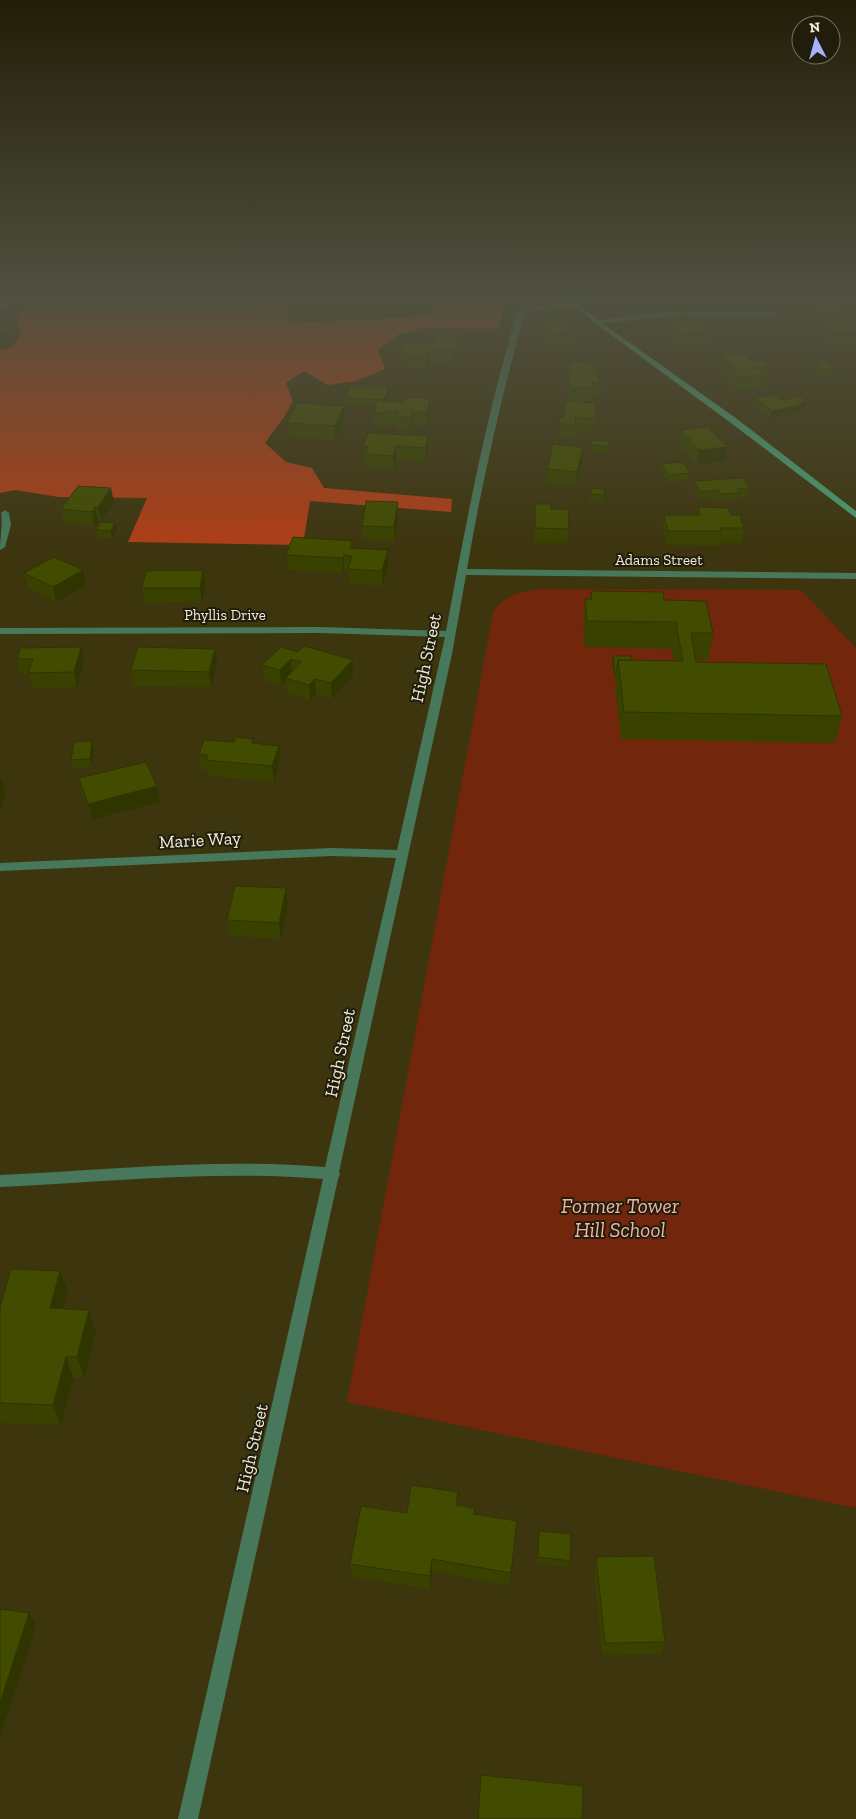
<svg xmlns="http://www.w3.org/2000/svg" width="856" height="1819" font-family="'Zilla Slab',serif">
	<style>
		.green { fill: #72260b }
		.forest { fill: #af3e17 }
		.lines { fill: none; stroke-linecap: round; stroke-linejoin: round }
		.street { fill: #47785c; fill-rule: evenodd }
		.secondary { fill: #4a9d71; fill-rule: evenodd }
		.wall { fill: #394100 }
		.shaded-wall { fill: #2e3500 }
		.building { fill: #424c00; stroke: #2e3500 }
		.labels { text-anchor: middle; stroke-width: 4; stroke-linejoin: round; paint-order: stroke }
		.far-street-label { font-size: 15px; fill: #f0ecd7; stroke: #201d0d }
		.street-label { font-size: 18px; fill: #f0ecd7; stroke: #201d0d }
		.near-park-label { font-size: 21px; font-style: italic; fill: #f0b5a2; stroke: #201d0d }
	</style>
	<rect width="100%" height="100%" fill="#3d350e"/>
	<path class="green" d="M539 589 801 590 856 648V1508L347 1402 493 613C502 596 521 591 539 589Z"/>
	<path class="forest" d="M106 295H320V297L286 298 290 323 435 316 432 295H506L499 329 425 328 399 334 378 350 385 369 356 381 328 385 304 371 286 383 293 401 286 414 265 443 286 462 312 468 324 488 452 499 451 512 310 501 303 545 128 542 147 498 59 497 15 490 0 493V350C10 350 17 343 21 335L17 316C38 297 42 297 70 297L74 303 89 302Z"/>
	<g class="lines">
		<path class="street" d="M12 295H18L12 303 0 311V306Z
			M523 295H529L526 307 575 303 578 305 575 307 525 312C501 397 482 482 467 569L856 573V579L466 575 452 654 339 1172 340 1174 338 1179 198 1819H178L323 1179C216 1170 107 1182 0 1187V1175C108 1170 218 1158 325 1167L396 858 332 856 0 871V863L332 848 397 850 445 637 320 633 0 634V628L320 627 446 631C467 518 488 403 523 295Z
			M669 312H775L778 314 775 316H669L597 324 593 322 597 320Z
			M5 510 9 513 11 525 5 547 0 550C0 537 3 525 1 513Z"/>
		<path class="secondary" d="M561 295H568L599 321 737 419 856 511V518L731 423 595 323Z"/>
	</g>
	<path class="wall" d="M323 295H392V299L359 300 360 313 335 315 332 304H325Z
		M704 295H744V298L707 300Z
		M811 295 844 302 843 306 845 308 844 311 848 315 856 314V344L833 346 811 321V317L809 314 810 308 809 307Z
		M541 310 572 333V346L546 347 541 323Z
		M667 315 709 332 708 345 679 347 666 327Z
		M459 338V351L454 364 430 362 427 369 401 367V354L435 345Z
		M721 354 751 361 768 367 766 381H763L761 388 736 390 719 367Z
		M815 361 833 370 831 377H820L813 368Z
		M568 362 601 383 600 396H592L591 401 571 402 595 418 593 432 575 431V439L558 438 559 417H563L571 402 566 390Z
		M389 394 387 401 430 411 427 426 412 425 411 430H397V425L374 426V413L376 407 347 405 346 398Z
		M754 398 782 400 806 408 801 409V412L770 418 753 405Z
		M344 406V420L335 440 288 437 287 423Z
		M681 430 725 461 697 464 679 444Z
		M428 436V450L426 461 396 460 394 470 366 468V460H364L363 446Z
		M591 440 609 441 608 453 590 452Z
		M582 461 576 486 546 483 547 469Z
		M661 464 690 473 689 480 668 482 661 471Z
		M694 481 749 488 748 496H739L738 500 719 502 716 498 700 499 693 489Z
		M605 489 603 503 590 501V494Z
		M114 502 101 521H98L94 526 64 523 61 509Z
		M535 504 551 509 569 529 568 543H534Z
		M698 507 731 515 744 528 742 543H719V546L666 545 663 529 664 515H697Z
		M398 516 395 541 362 540V526Z
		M96 530H117L112 538H97Z
		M352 541V548L388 565 383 586 349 584 348 570H344L343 573 288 570 286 555Z
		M24 573 86 585 56 602 28 588Z
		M205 584 202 602 144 603 142 588Z
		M591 591 664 600 713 633 708 660H696V662L842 716 835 743 621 739 615 687 616 681H615L612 664 613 656 631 660 674 661 672 649 585 647 583 626 585 599H590Z
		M281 647 353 676 332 699 316 694 311 700 287 693 286 680 281 686 264 680 262 665Z
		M20 648 84 663 77 687 32 688 29 674H20L17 659Z
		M217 664 211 687 133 686 131 670Z
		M254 744 279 746 280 761 274 782 208 776 207 770H201L199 754Z
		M94 749 92 767 73 768 71 760Z
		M79 778 160 802 92 819 82 794Z
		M288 904 281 939 229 936 227 920Z
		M60 1271 68 1292 63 1308 96 1331 84 1378H73L61 1425 0 1423V1307Z
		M458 1492V1505L475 1508 474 1514 517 1521 509 1586 432 1571 430 1589 352 1577 350 1564 407 1513Z
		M539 1531 570 1561 569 1567 537 1564Z
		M596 1557 665 1642 661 1654 602 1655 594 1570Z"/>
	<path class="shaded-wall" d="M12 331 13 337 0 343V335Z
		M459 338V351L454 364V351Z
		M430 349V362L427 369V356Z
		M389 387V394L385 407 384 400Z
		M430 398V411L427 426V412Z
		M807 401 806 408 801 409V412L770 418 772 411Z
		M344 406V420L335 440V426Z
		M412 412V425L411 430V417Z
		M428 436V450L426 461V448Z
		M396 446V460L394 470 393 456Z
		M583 447 582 461 576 486 577 472Z
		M727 447 725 461 697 464 699 450Z
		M111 488 114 502 101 521 98 507Z
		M398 502V516L395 541 394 527Z
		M95 507 98 521 94 526 92 512Z
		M115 523 117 530 112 538 111 531Z
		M388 550V565L383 586 382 571Z
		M344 555V570L343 573V558Z
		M83 570 86 585 56 602 53 587Z
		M203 570 205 584 202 602 200 588Z
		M81 647 84 663 77 687 74 672Z
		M215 649 217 664 211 687 209 672Z
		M291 659 292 674 286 678V680L281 686 280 670Z
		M353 660V676L332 699 331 683Z
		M315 679 316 694 311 700 309 685Z
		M92 741 94 749 92 767 90 759Z
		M279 746 280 761 274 782 272 766Z
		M1 778 6 794 0 812V783Z
		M157 786 160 802 92 819 88 804Z
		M286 888 288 904 281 939 279 923Z
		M60 1271 68 1292 58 1329 50 1308Z
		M89 1310 96 1331 84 1378 77 1357Z
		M66 1357 73 1378 61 1425 53 1405Z
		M432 1559V1571L430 1589V1576Z
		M29 1613 36 1626 0 1737V1703Z"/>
	<path class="building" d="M332 295H358L360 301 334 302Z
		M811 295H836L844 302 840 303 845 308H842L848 315 856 314V322H852L856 327V332L835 333 813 308H817L811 301H817Z
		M541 310H566L572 333 547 334Z
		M688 314 692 320H700L709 332 680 334 667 315Z
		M0 327 12 331 0 335Z
		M438 337 459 338 454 351 430 349 427 356 401 354 405 343 435 345Z
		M745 353 751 361 762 360 768 367 758 368 764 375 739 377 721 354Z
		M826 360 833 370H821L815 361Z
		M591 361 601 383H591L592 387 572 388 567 376H573L568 362Z
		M351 386 389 387 384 400 346 398Z
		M774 394 782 400 800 396 807 401 799 403 802 405 772 411 754 398Z
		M405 397 430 398 427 412H412L411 417 397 416 398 411 374 413 377 401 403 402Z
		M565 401 595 403V418H575L576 425 559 424V417H564Z
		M297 403 344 406 335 426 287 423Z
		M708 427 727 447 699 450 681 430Z
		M368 433 428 436 426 448 396 446 393 456 365 454 368 447 363 446Z
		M591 440 609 441 608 446 591 445Z
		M553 444 583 447 577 472 547 469Z
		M683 462 690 473 669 475 661 464Z
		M743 478 749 488 737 489 739 493 720 494 718 490 701 492 694 481Z
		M78 486 111 488 98 507H95L92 512 61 509Z
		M592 488 605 489 604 495 590 494Z
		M366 501 398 502 394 527 362 526Z
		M535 504H551V509H568L569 529 535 528Z
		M698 507 728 508 731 515H740L744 528H720L721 531H668L664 515H700Z
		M100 522 115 523 111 531 96 530Z
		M293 537 352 541 350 548 388 550 382 571 348 569 352 556 344 555 343 558 286 555Z
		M54 557 83 570 53 587 24 573Z
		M203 570 200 588H142L146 571Z
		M591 591 663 592 664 600 706 601 713 633H691L696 662 826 664 842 716 624 712 618 660 683 661 676 622 587 621 585 599H592Z
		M304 646 353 660 331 683 315 679 309 685 286 678 301 662 291 659 280 670 262 665 281 647 298 652Z
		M81 647 74 672 28 673 33 659H17L20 648Z
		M138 647 215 649 209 672 131 670Z
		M613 656H631V660H618L616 673H615Z
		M236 737 253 739 252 743 279 746 272 766 206 760 208 755 199 754 204 740 234 742Z
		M92 741 90 759 71 760 74 742Z
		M146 762 157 786 88 804 79 778Z
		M235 886 286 888 279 923 227 920Z
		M11 1269 60 1271 50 1308 89 1310 77 1357H66L53 1405 0 1403V1307Z
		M411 1485 458 1492 456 1505 475 1508 474 1514 517 1521 511 1573 432 1559 430 1576 350 1564 361 1506 407 1513Z
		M539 1531 571 1534 570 1561 538 1557Z
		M654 1556 665 1642 605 1643 596 1557Z
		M0 1609 29 1613 0 1703Z
		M481 1775 583 1786 582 1819H478Z"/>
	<linearGradient id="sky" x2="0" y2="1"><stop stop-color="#221d08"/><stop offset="0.54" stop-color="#515141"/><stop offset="1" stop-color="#515141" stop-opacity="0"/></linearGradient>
	<rect width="856" height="549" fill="url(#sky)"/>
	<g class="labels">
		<g class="far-street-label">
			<text x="659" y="565">Adams Street</text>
			<text x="225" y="620">Phyllis Drive</text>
		</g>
		<g class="street-label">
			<text transform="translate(426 658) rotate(-78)" y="6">High Street</text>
			<text transform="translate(200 840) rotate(-3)" y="6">Marie Way</text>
			<text transform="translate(340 1053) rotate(-78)" y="6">High Street</text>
			<text transform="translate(252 1448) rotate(-77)" y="6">High Street</text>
		</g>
		<g class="near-park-label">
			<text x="620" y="1213">Former Tower<tspan x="620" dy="24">Hill School</tspan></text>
		</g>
	</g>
	<g transform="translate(816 40) rotate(354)"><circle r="24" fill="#201d0d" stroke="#73705e"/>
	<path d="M0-4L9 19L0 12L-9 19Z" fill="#a7b1fc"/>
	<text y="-8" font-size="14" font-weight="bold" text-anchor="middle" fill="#f0ecd7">N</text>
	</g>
</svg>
